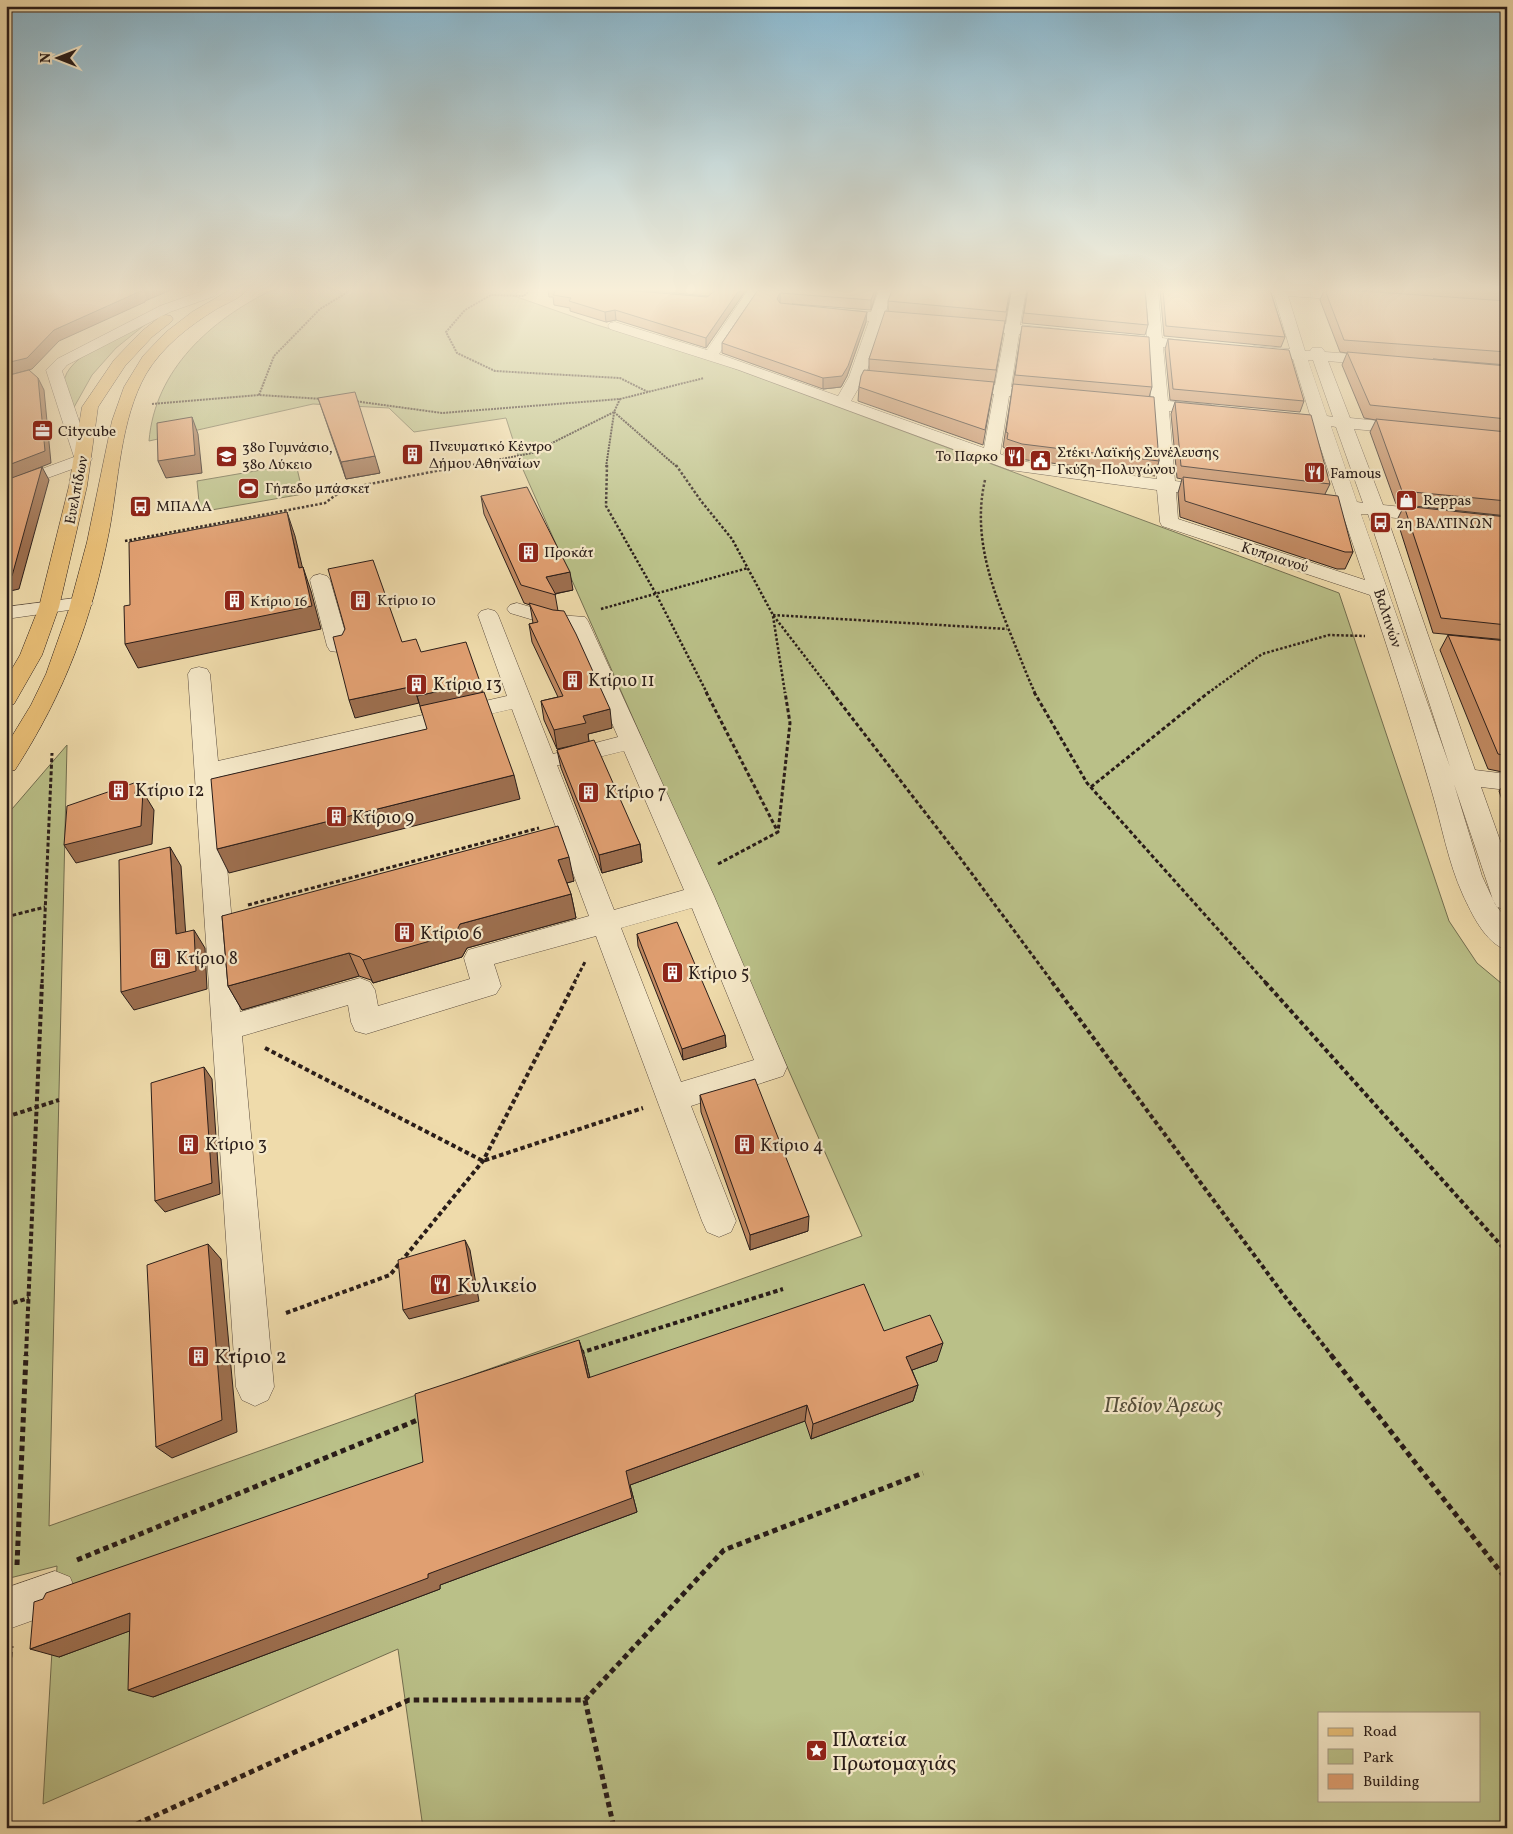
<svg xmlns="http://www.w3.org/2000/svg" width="1513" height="1834" font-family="Vollkorn,serif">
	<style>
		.green { fill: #bac088; stroke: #726e50; fill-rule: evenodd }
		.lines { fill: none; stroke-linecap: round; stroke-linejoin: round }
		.minor-casing { stroke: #5b4c3e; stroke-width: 1 }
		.major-casing { stroke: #2a1d19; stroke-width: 1 }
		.path-far4 { stroke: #2a1d19; stroke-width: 2; stroke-dasharray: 2 1; stroke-linecap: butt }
		.path-far3 { stroke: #2a1d19; stroke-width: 2.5; stroke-dasharray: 2.5 2; stroke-linecap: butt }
		.path-far2 { stroke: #2a1d19; stroke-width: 3; stroke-dasharray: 4 2.5; stroke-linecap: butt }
		.path-far1 { stroke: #2a1d19; stroke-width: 4; stroke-dasharray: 4.5 3; stroke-linecap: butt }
		.path { stroke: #2a1d19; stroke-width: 5; stroke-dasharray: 5.5 4; stroke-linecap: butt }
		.minor { fill: #f5e8c8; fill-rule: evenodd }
		.major { fill: #e8be76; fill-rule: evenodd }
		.wall { fill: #c18961; stroke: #2a1d19 }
		.shaded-wall { fill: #9d6f4f; stroke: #2a1d19 }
		.building { fill: #e09f71; stroke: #2a1d19 }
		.labels { text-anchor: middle; stroke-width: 4.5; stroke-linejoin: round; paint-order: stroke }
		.far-poi-label { font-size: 15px; fill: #2a1d19; stroke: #f5e8c8; text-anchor: start }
		.far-street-label { font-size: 15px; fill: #2a1d19; stroke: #f5e8c8 }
		.poi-label { font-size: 18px; fill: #2a1d19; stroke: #f5e8c8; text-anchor: start }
		.near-poi-label { font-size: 21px; fill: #2a1d19; stroke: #f5e8c8; text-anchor: start }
		.near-park-label { font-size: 21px; font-style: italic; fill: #554e3a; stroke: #f5e8c8 }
	</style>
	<rect width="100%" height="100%" fill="#efdbab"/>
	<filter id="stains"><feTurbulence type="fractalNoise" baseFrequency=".004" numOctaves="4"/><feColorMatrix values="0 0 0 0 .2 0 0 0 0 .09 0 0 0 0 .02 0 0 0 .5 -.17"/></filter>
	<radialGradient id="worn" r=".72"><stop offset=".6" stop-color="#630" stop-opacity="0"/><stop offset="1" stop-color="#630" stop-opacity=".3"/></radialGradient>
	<path class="green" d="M272 290H520L514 296 597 325 698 355 1339 593 1449 921 1477 963 1507 988V1828H423L398 1649 43 1804 57 1566 6 1579V816L67 745 49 1526 862 1236 521 465 506 418 414 432 389 408 313 404 149 441C155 369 211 320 272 290ZM1319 1713H1479V1800H1319Z
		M147 323 116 348 92 375 73 409C70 402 64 391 64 383 65 355 125 334 147 323Z
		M296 464 303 494 200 512 197 481Z"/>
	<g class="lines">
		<defs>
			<path id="minor" d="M205 290H215L217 293 215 296 170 312 67 365 62 371 92 459 89 463 6 493V482L74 457 46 370 57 359 160 306Z
				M748 290H762L719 354 838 396 849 377 869 321 831 317 826 316 824 313 826 310 831 309 871 312 879 290H893L885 314 920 317 925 318 927 321 925 324 920 325 883 322 865 377 851 401 984 448 994 394 955 391 949 389 947 386 949 383 955 381 995 385 1005 333 965 329 960 328 958 325 960 322 965 321 1006 324 1012 290H1026L1020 325 1059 329 1064 330 1066 333 1064 336 1059 337 1019 334 1011 387 1049 390 1055 392 1057 395 1055 398 1049 400 1009 396 1000 454 1019 461 1157 479 1152 409 1111 404 1109 401 1111 398 1117 396 1151 399 1148 346 1112 342 1107 341 1105 338 1107 335 1112 334 1147 337 1144 290H1158L1162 338 1204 343 1209 344 1211 347 1209 350 1204 351 1163 347 1168 401 1211 405 1217 407 1219 410 1217 413 1211 415 1169 411 1175 481 1217 487 1223 488 1226 492 1223 496 1217 497 1176 492 1178 519 1365 580 1342 512 1298 506 1295 502 1298 498 1304 496 1338 500 1313 425 1298 423 1296 419 1298 415H1310L1293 359 1254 356 1249 354 1246 351 1249 348 1254 346 1290 349 1274 295 1264 293 1262 290H1320L1365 294 1367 297 1360 301 1288 296 1305 351H1310L1312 348H1322L1325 352 1381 356 1386 358 1389 361 1386 364 1381 366 1328 361 1350 418 1410 424 1416 425 1418 429 1416 433 1410 434 1354 429 1383 505 1507 518V530L1387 517 1475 770 1507 774V790L1481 787 1507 860V910L1497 907 1493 900 1454 784 1482 876 1495 904 1507 920V950C1485 943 1472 914 1463 895 1448 862 1442 826 1432 792 1413 726 1392 661 1370 595L1162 526 1160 522 1157 490 1010 470 739 370 610 329 608 326 610 323 615 322 707 350ZM1308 360H1313L1333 417 1327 416ZM1331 426 1336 427 1363 503 1357 502ZM1361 514H1368L1371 523 1450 767Z
				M320 574 327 576 330 580 349 646 346 651 338 652 330 651 327 646 310 580 313 576Z
				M83 597 90 599 93 603 90 607 6 619V607Z
				M517 603 558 615 585 617 588 621 714 896 787 1067 783 1076 691 1106 736 1221 731 1232 719 1237 707 1232 702 1221 596 936 494 964 501 986 496 994 366 1034 355 1031 351 1022 348 1005 242 1036 274 1387 268 1400 255 1406 242 1400 236 1387 188 674 191 669 199 667 207 669 210 674 218 761 507 696 478 615 481 611 488 609 495 611 498 615 553 754 618 737 570 627H557L510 613 507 609 510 605ZM512 709 589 916 468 950 464 958 470 979 378 1006 375 990 370 982 360 978 240 1012 219 777ZM624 751 684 890 614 910 557 765 562 766ZM692 908 754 1060 681 1082 621 928Z
				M55 1571 70 1577 76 1592 70 1607 6 1630V1588Z"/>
			<path id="major" d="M230 290H247C240 299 224 304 215 310 189 326 162 347 146 374 120 420 119 480 109 532 91 622 65 692 15 770L6 772V746L31 705 46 674 69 609 87 542 112 421 124 387 143 356 166 332 192 312Z
				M166 315 171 316 173 319 171 322 152 337 125 366 98 407 87 486 59 607 42 655 14 704 6 706V679L20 655 39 607 69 486 82 407 114 360 142 331 161 316Z"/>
		</defs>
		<use href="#minor" class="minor-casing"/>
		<use href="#major" class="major-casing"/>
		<path class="path-far4" d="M530 290 524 296 491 295 465 310 446 332 457 353 495 371 620 378 648 392
			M259 395 274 356 320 309 351 290
			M354 401 442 413 620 399 704 378
			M152 404 259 395 323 399
			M614 412 677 467
			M461 467 532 453 614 412 620 399
			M606 467 614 413"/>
		<path class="path-far3" d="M607 465 606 506 656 594 707 693
			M676 465 701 501 732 539 773 615 833 693
			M985 480C972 536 992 588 1013 640 1020 657 1027 676 1035 693
			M125 541 325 503 344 489 467 465
			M601 609 748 568
			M773 615 1007 629
			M773 616 785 693
			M1208 693 1262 654 1329 635 1365 636"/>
		<path class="path-far2" d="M706 692 778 832
			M832 692 958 855 1053 983
			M1034 692 1087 783 1266 983
			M1091 787 1209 692
			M718 864 778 832 790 723 785 692
			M248 905 539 828
			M6 917 45 907
			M42 983 52 753
			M574 983 586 960"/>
		<path class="path-far1" d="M1052 982 1283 1294 1332 1356
			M1265 982 1507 1252
			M265 1048 483 1161 643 1108
			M6 1117 59 1100
			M6 1305 29 1298
			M286 1313 390 1275 483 1161 575 982
			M580 1353 783 1289
			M26 1356 42 982"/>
		<path class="path" d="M1331 1355 1507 1580
			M77 1560 420 1419
			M17 1565 26 1355
			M6 1695 11 1646
			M585 1700 614 1828
			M128 1828 409 1700H585L724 1550 923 1473"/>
		<use href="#minor" class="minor"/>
		<use href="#major" class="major"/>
	</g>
	<path class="wall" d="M548 290H625L707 297 708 296 643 290H746L706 348 616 320 606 322 570 311V308L554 305 553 297H549Z
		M758 290H877L871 310 792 304 866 322 847 376 841 387 823 389 722 353V343Z
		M1011 290 983 445 858 401 859 387 869 370V359L888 311V301Z
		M1027 290H1145L1148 325 1145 335 1022 323Z
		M1160 290H1270L1285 337 1281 347 1164 336Z
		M1324 290H1507V365L1433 359 1507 366V516L1396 504 1370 432 1376 420 1364 418 1342 365 1347 353 1340 352 1320 300Z
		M1022 326 1152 387 1149 397 1159 461 1155 476 1019 459 1004 454 1005 448 1003 447Z
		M1168 339 1304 401 1300 412 1170 400 1165 349Z
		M318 398 380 473 346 479Z
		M1175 402 1330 484 1325 494 1353 552 1345 569H1337L1180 517 1178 493 1182 479 1177 478 1171 414Z
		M481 496 573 590 555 594 558 611 612 728 588 734 589 742 640 844 642 862 602 873 561 768 557 750 586 742 557 749 544 720 541 701 558 697 532 642 529 624 533 623 530 605 524 603 484 514Z
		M1404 506 1507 517V640L1433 633 1397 520Z
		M1448 635 1507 641V773L1488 769 1440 650Z
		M1507 780V814L1499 791Z
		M574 881 567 883 571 894 576 918 467 948 462 957 373 983 371 980 359 976 242 1010 228 986 222 916Z
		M637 934 725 1035 726 1047 683 1060 638 946Z
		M700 1095 808 1231 750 1250 701 1112Z
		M884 1331 937 1361 912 1370 918 1385 913 1401 811 1439 805 1421 630 1485 637 1512 440 1585V1589L153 1697 129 1631 59 1657 423 1462 585 1357 590 1378Z"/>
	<path class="shaded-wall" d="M141 290H171L145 301V302L59 341 32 369 6 376V363L54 330Z
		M739 290H746L706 348V338Z
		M875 290H877L871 310V300Z
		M780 293V303L777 299Z
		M615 310 616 320 606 322 605 312Z
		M867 312 866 322 847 376 841 387 823 389V378Z
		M38 378 44 390 51 463 6 481V466Z
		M192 417 198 434 202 473 166 478 158 461Z
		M375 456 380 473 346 479 341 462Z
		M42 467 49 480 19 589 6 592V577Z
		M287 512 295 536 308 591 299 568Z
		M303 567 311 591 321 629 138 668 125 644Z
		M570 572 573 590 553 594 546 577Z
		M480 682 484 699 422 713 417 696Z
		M414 686 419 703 355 718 349 700Z
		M610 709 612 728 588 734 589 742 557 749 554 730 583 716Z
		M514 775 520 799 229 873 217 849Z
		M137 782 154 810 152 844 76 863 64 845 135 794Z
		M640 844 642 862 602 873 599 855Z
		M170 847 181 866 187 952 176 934Z
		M569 857 574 881 563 884 558 860Z
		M571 894 576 918 467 948 462 957 373 983 363 960 460 924Z
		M194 930 205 948 207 989 134 1010 121 992Z
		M349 953 359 976 242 1010 228 986Z
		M725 1035 726 1047 683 1060 682 1049Z
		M204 1067 212 1079 220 1194 165 1212 155 1201Z
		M809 1216 808 1231 750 1250V1235Z
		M465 1240 470 1250 479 1301 409 1319 403 1310Z
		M208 1244 221 1259 237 1432 172 1458 156 1447Z
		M579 1340 585 1357 594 1395 588 1378Z
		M943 1343 937 1361 901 1374 906 1357Z
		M918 1385 913 1401 811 1439 813 1424Z
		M807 1405 805 1421 630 1485 637 1512 440 1585V1589L153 1697 128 1690 428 1574 626 1471Z
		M130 1613 154 1622 59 1657 30 1649Z"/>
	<path class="building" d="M6 290H141L139 291H141L54 330 27 358 6 363Z
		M556 290H625L707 297 716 290H714H739L706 338 615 310 605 312 569 301 571 298 553 295Z
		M758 290H875L871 300 780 293 777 299 780 303 867 312 848 366 842 376 823 378 722 343Z
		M892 290H1010L1006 312 888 301Z
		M1028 290H1145L1148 325 1024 313Z
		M1163 290H1270L1285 337 1166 326Z
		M1325 290H1346L1507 301V352L1344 340Z
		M885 311 1005 321 996 370 869 359Z
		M1022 326 1149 337 1152 387 1015 375Z
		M1168 339 1289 350 1304 401 1173 389Z
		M1347 352 1507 366V419L1370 405Z
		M29 370 38 378 45 451 6 466V376Z
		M864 370 994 382 985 430 859 387 861 376Z
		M1013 384 1154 397 1159 461 1022 444 1007 439 1008 433 1006 432Z
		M355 392 375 456 341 462 318 398Z
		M1175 402 1311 415 1330 484 1181 466Z
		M192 417 195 455 158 461 157 423Z
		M1376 419 1507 432V501L1402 491Z
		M42 467 12 576 6 577V480Z
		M1183 477 1338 496 1353 552H1345L1185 501Z
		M527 487 570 572 546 577 556 595 521 585 481 496Z
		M1404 506 1507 517V625L1441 618Z
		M287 512 299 568 303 567 312 606 125 644 124 606 130 605 129 542Z
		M373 560 402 642 416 639 421 652 466 642 480 682 417 696 414 686 349 700 333 637 342 635 345 629 328 569Z
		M529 603 553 610 564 611 576 634 610 709 583 716 586 723 554 730 541 701 563 696 529 624 538 622Z
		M1448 635 1507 641V756L1498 754Z
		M484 692 514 775 217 849 211 779 427 729 420 706Z
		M594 740 640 844 599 855 557 750Z
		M137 782 135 794 143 791 141 826 64 845 67 806Z
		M558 826 569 857 558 860 571 894 460 924 455 934 363 960 360 957 349 953 228 986 222 916Z
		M170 847 176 934 194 930 196 971 121 992 119 860Z
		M677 922 725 1035 682 1049 637 934Z
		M204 1067 212 1183 155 1201 151 1083Z
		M755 1079 809 1216 750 1235 700 1095Z
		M465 1240 474 1291 403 1310 398 1260Z
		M208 1244 222 1420 156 1447 147 1265Z
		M864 1284 884 1331 930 1315 943 1343 906 1357 918 1385 813 1424 807 1405 626 1471 632 1498 428 1574V1578L128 1690 130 1613 30 1649 34 1602 43 1599 46 1593 423 1462 415 1394 579 1340 588 1378Z"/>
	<linearGradient id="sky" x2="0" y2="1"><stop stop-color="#89b7ce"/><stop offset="0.53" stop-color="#f8efd9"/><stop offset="1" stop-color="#f8efd9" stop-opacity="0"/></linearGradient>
	<rect width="1513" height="547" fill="url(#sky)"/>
	<defs>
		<symbol id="office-square" viewBox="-11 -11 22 22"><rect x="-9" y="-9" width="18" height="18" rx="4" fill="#8f2418" stroke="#f5e8c8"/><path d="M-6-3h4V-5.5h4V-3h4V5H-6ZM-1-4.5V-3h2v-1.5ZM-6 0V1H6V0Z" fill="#fff"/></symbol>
		<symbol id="building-square" viewBox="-11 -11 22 22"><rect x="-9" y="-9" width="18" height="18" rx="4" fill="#8f2418" stroke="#f5e8c8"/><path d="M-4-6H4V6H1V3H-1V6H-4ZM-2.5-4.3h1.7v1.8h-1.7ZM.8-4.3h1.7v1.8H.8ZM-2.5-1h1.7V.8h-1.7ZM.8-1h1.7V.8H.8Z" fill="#fff"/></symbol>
		<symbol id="school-square" viewBox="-11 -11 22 22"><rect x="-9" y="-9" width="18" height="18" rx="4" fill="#8f2418" stroke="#f5e8c8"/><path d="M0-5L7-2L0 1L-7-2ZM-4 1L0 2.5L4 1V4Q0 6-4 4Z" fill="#fff"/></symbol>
		<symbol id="restaurant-square" viewBox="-11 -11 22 22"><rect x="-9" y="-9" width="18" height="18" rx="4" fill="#8f2418" stroke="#f5e8c8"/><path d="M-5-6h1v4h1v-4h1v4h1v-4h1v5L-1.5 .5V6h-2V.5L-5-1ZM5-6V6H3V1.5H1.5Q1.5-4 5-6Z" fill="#fff"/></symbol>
		<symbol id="civic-square" viewBox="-11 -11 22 22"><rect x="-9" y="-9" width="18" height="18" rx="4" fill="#8f2418" stroke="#f5e8c8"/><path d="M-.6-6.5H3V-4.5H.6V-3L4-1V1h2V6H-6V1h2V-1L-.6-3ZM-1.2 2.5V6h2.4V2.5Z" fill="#fff"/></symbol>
		<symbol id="stadium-square" viewBox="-11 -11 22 22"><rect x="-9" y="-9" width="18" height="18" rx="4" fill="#8f2418" stroke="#f5e8c8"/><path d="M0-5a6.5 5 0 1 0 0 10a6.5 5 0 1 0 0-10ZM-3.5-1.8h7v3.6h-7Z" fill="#fff"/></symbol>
		<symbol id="shop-square" viewBox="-11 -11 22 22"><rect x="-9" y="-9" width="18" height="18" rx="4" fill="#8f2418" stroke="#f5e8c8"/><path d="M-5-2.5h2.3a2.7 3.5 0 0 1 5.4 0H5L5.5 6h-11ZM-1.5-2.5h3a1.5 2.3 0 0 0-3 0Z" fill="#fff"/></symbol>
		<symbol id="bus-square" viewBox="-11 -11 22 22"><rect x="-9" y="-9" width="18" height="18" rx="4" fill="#8f2418" stroke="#f5e8c8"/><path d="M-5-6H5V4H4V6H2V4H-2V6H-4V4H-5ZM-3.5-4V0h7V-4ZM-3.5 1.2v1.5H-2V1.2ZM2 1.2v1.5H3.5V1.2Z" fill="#fff"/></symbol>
		<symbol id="sight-square" viewBox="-11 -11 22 22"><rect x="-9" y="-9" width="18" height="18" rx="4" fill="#8f2418" stroke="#f5e8c8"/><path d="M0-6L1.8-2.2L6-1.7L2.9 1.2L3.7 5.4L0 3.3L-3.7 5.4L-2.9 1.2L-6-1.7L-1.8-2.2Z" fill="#fff"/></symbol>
	</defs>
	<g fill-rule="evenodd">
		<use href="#office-square" x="30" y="418" width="25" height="25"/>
		<use href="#building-square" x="400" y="442" width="25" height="25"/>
		<use href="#school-square" x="214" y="444" width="25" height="25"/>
		<use href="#restaurant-square" x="1002" y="444" width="25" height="25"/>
		<use href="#civic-square" x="1028" y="448" width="25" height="25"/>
		<use href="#restaurant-square" x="1302" y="460" width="25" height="25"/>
		<use href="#stadium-square" x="236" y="476" width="25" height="25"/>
		<use href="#shop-square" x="1394" y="488" width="25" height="25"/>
		<use href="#bus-square" x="128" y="494" width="25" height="25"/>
		<use href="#bus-square" x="1368" y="510" width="25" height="25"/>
		<use href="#building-square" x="516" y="540" width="25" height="25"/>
		<use href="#building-square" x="348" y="588" width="25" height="25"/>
		<use href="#building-square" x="222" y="588" width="25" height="25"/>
		<use href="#building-square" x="560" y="668" width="25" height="25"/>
		<use href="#building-square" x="404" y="672" width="25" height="25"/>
		<use href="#building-square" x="106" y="778" width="25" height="25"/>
		<use href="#building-square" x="576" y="780" width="25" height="25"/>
		<use href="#building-square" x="324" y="804" width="25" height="25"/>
		<use href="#building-square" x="392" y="920" width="25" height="25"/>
		<use href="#building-square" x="148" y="946" width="25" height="25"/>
		<use href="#building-square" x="660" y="960" width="25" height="25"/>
		<use href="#building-square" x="176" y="1132" width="25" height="25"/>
		<use href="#building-square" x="732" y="1132" width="25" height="25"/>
		<use href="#restaurant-square" x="428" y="1272" width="25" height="25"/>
		<use href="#building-square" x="186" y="1344" width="25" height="25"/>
		<use href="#sight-square" x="804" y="1738" width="25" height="25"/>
	</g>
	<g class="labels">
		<g class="far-poi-label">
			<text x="58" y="436">Citycube</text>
			<text x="429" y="451">Πνευματικό Κέντρο<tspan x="429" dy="17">Δήμου Αθηναίων</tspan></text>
			<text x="242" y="452">38ο Γυμνάσιο,<tspan x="242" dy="17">38ο Λύκειο</tspan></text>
			<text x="1057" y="457">Στέκι Λαϊκής Συνέλευσης<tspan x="1057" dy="17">Γκύζη-Πολυγώνου</tspan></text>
			<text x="998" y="461" text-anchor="end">Το Παρκο</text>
			<text x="1330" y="478">Famous</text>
			<text x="265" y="493">Γήπεδο μπάσκετ</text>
			<text x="1423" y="505">Reppas</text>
			<text x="156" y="511">ΜΠΑΛΑ</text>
			<text x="1396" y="528">2η ΒΑΛΤΙΝΩΝ</text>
			<text x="544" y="557">Προκάτ</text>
			<text x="377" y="605">Κτίριο 10</text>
			<text x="250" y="606">Κτίριο 16</text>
		</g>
		<g class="far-street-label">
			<text transform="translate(76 490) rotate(-79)" y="5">Ευελπίδων</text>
			<text transform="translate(1275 557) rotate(18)" y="5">Κυπριανού</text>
			<text transform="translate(1388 618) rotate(72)" y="5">Βαλτινών</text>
		</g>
		<g class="poi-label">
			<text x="588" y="686">Κτίριο 11</text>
			<text x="433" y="690">Κτίριο 13</text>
			<text x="135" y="796">Κτίριο 12</text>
			<text x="605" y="798">Κτίριο 7</text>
			<text x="352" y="823">Κτίριο 9</text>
			<text x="420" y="939">Κτίριο 6</text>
			<text x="176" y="964">Κτίριο 8</text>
			<text x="688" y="979">Κτίριο 5</text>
			<text x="205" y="1150">Κτίριο 3</text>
			<text x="760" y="1151">Κτίριο 4</text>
		</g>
		<g class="near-poi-label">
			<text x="457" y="1292">Κυλικείο</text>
			<text x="214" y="1363">Κτίριο 2</text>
			<text x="832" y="1746">Πλατεία<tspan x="832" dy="24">Πρωτομαγιάς</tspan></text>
		</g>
		<g class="near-park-label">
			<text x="1163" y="1412">Πεδίον Άρεως</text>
		</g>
	</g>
	<rect width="1513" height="1834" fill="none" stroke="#efdbab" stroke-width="25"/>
	<rect x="8" y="8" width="1498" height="1819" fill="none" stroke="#2a1d19" stroke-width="2.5"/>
	<rect x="12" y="12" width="1488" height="1809" fill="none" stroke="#2a1d19"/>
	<rect x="1318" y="1712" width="162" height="90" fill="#f5e8c8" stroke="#a49782"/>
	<rect x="1328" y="1728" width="25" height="8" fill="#e8be76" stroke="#a49782"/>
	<text x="1363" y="1736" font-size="15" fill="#2a1d19">Road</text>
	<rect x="1328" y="1749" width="25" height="15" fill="#bac088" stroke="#a49782"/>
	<text x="1363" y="1762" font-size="15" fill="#2a1d19">Park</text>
	<rect x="1328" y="1774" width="25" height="15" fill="#e09f71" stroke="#a49782"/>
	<text x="1363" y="1786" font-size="15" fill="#2a1d19">Building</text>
	<g transform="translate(58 58) rotate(270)" stroke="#f5e8c8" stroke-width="4" paint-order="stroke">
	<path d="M0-4L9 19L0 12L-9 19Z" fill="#2a1d19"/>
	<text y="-8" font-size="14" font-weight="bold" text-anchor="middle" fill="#2a1d19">N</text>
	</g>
	<rect width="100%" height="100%" filter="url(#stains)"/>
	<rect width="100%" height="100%" fill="url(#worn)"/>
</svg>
